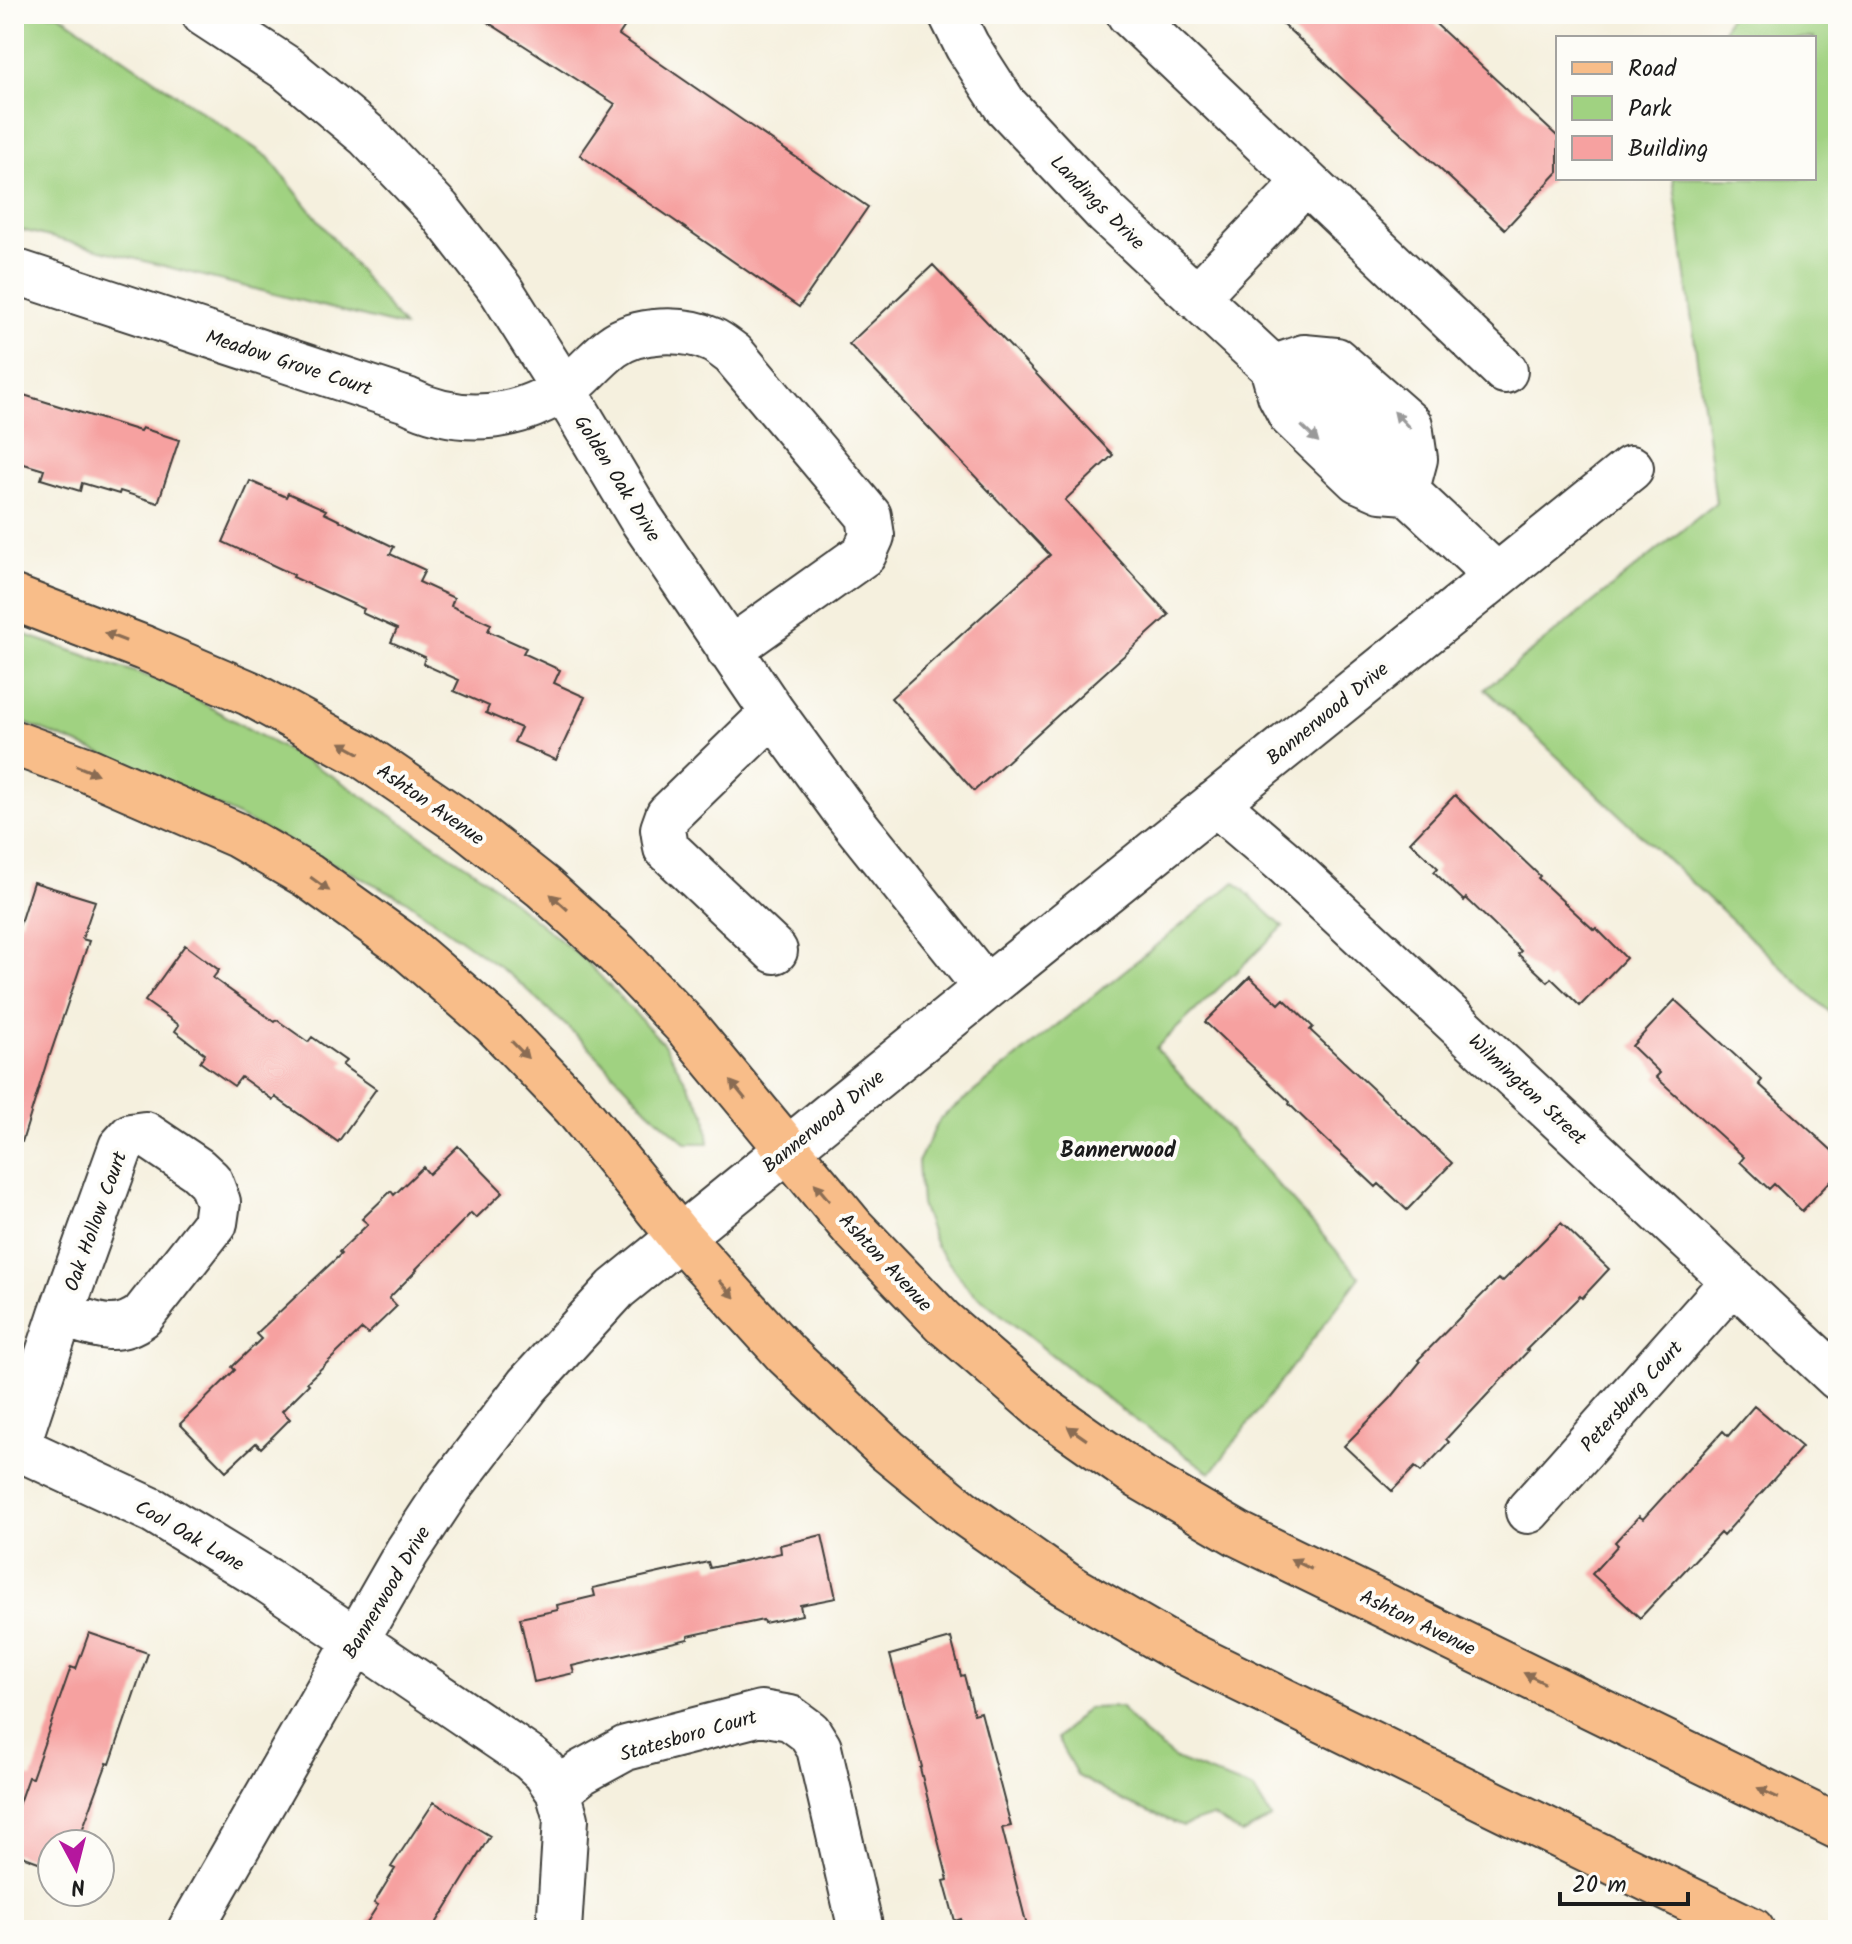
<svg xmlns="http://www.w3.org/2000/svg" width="1852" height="1944" font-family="Kalam,sans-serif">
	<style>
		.green { fill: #a0d281; stroke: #5e774e; stroke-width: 2 }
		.building { fill: #f6a1a0 }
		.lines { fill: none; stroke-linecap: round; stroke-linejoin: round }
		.minor-casing { stroke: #3d3c39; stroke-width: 48 }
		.major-casing { stroke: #3d3c39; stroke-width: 48 }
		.minor { stroke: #fff; stroke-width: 44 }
		.major { stroke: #f8bd89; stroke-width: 44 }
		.oneway { fill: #999 }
		.oneway2 { fill: #8a6c52 }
		.labels { text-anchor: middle; stroke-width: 8; stroke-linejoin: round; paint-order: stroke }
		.street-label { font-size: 20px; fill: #1c1c1c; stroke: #fdfcf7 }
		.neighbourhood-label { font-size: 22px; font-weight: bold; fill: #1c1c1c; stroke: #fdfcf7 }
	</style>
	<rect width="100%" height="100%" fill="#fdfcf7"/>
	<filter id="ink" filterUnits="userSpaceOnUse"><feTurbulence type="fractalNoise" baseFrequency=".0125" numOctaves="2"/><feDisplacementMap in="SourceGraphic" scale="16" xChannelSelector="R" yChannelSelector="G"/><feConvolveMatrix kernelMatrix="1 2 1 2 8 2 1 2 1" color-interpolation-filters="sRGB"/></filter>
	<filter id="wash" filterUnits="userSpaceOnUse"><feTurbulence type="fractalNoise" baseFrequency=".006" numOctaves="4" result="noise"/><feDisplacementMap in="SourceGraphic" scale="32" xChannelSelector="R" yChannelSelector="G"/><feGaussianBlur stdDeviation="1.8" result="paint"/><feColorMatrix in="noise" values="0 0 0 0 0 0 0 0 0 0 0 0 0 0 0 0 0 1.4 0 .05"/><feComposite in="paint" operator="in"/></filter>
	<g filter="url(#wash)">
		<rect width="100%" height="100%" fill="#f5f0de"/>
		<path class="green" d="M28 14H59L268 157 404 327 14 228V40Z
			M1730 14H1838V1020L1485 689 1716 503 1673 178H1814V38H1720Z
			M14 631 167 683 334 777 480 875 586 961 663 1043 706 1115 709 1143H686L648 1110 586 1044 514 978 404 899 151 773 14 719Z
			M1235 882 1283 927 1156 1048 1360 1277 1211 1473 1121 1410 969 1289 936 1246 921 1204 918 1162 940 1119Z
			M1120 1707 1144 1734 1175 1759 1254 1790 1271 1818 1242 1834 1212 1816 1183 1826 1127 1803 1078 1776 1057 1739 1087 1708Z"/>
		<g id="blocks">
			<path class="building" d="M475 14H633L619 35 868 207 799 307 580 155 615 104Z
				M1272 14H1425L1558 137V172L1505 229Z
				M933 265 1113 455 1065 500 1169 615 974 791 891 698 1050 555 849 344Z
				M14 392 140 431 142 428 179 440 158 503 120 491 119 494 82 483 80 491 41 479 44 470 14 461Z
				M250 481 286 497 288 493 326 510 324 513 394 547 390 554 425 570 419 582 454 598 451 606 491 624 488 631 526 648 523 653 560 670 554 683 585 697 556 760 514 742 521 728 486 713 489 706 454 691 459 680 423 664 425 657 391 642 397 629 362 613 364 609 293 577 294 575 223 542Z
				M1455 795 1540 876 1538 878 1594 930 1596 928 1626 958 1580 1006 1551 978 1548 982 1518 954 1521 951 1466 898 1464 901 1434 872 1438 868 1410 842Z
				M33 882 95 901 82 939 89 941 50 1055H49L22 1142 14 1141V942Z
				M185 945 219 970 213 978 275 1022 277 1020 308 1042 312 1037 346 1061 342 1065 376 1089 338 1142 275 1097 273 1100 241 1077 234 1086 200 1062 205 1054 175 1031 179 1025 145 1001Z
				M1250 977 1279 1004 1284 999 1313 1027 1310 1030 1452 1163 1407 1210 1379 1184 1376 1187 1320 1134 1289 1104 1290 1102 1205 1022Z
				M1675 1000 1762 1080 1759 1084 1838 1156V1173L1802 1211 1774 1184 1769 1189 1740 1162 1744 1157 1656 1077 1660 1073 1632 1046Z
				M458 1146 503 1192 476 1218 471 1213 416 1269 417 1270 389 1298 397 1306 368 1334 362 1329 307 1382 309 1384 282 1411 290 1419 261 1448 256 1443 226 1471 180 1424 235 1370 232 1367 261 1339 256 1334 341 1254 339 1252 368 1224 362 1219 391 1191 394 1195 423 1167 429 1174Z
				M1561 1223 1609 1269 1582 1298 1580 1296 1526 1350 1528 1351 1446 1439 1449 1442 1421 1472 1415 1467 1392 1491 1344 1446 1391 1398 1420 1362 1418 1360 1470 1307 1498 1279 1502 1282Z
				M1754 1406 1802 1447 1723 1536 1720 1533 1640 1618 1592 1574 1618 1545 1615 1542 1639 1516 1643 1519 1723 1431 1728 1436Z
				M822 1535 836 1598 800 1605 802 1615 764 1623 763 1620 688 1636V1639L572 1666 574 1673 534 1682 520 1618 558 1610 557 1605 595 1596 593 1588 708 1562 710 1568 781 1553 780 1545Z
				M89 1633 148 1653 110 1764 107 1763 77 1844H52V1867L14 1853V1817L28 1777 32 1778 71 1667 76 1669Z
				M951 1638 961 1676 964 1675 974 1714 981 1712 1011 1826 1002 1828 1028 1930H964L961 1919 955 1921 944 1881 948 1880 920 1768 922 1767 902 1691 900 1692 890 1655Z
				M434 1802 490 1836 432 1930H362L378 1905 374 1903 395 1869 391 1867Z"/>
		</g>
	</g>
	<g filter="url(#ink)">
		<use href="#blocks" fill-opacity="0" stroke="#3d3c39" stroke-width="2"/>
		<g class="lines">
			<defs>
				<path id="minor" d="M204 14 288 69 367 135 438 209 501 290 564 390 640 517 773 713 846 813 986 988
					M951 14 967 46 1005 105 1106 213 1272 367 1314 385 1389 450 1407 492 1497 576
					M1129 14 1505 371
					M14 271 407 400C451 422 500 422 544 400 551 397 559 394 566 389 582 377 595 360 612 347 637 328 684 327 712 340 719 343 726 349 733 354L869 516 872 536 864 554 729 650
					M1196 297 1306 182
					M1272 367 1280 395 1291 416 1358 480 1381 490 1407 492
					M1275 367 1304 357 1336 360 1410 425 1415 459 1407 489
					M773 713 668 815 663 829 666 848 775 951
					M1215 803 1285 863 1838 1378
					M145 1134 197 1169 210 1181 218 1202 215 1223 142 1316C114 1337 91 1323 61 1314L121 1147 131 1136Z
					M14 1446 154 1511 267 1580 531 1759 544 1771 558 1791 566 1819 559 1930
					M17 1447 61 1314
					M1528 1511 1733 1281
					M558 1791 582 1772 626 1748 761 1713 790 1718 809 1732 819 1748 861 1930
					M190 1930 407 1552 450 1487 528 1385 616 1289 986 988 1631 468"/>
				<path id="major" d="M14 598 144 648 249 693 362 755 466 826 543 887 617 954 685 1025 852 1227 943 1322 1046 1411 1140 1477 1238 1534 1838 1827
					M14 743 88 770 237 835 308 876 404 945 493 1022 574 1106 680 1237 786 1354 887 1450 964 1513 1065 1584 1172 1646 1752 1930"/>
			</defs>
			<use href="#minor" class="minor-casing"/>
			<use href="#major" class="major-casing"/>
			<use href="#minor" class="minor"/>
			<use href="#major" class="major"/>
		</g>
		<defs><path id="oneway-solid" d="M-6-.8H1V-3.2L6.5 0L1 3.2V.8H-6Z" transform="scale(2)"/></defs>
		<g class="oneway">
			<use href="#oneway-solid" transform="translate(1402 420) rotate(-133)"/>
			<use href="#oneway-solid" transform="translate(1310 434) rotate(44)"/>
		</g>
		<g class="oneway2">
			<use href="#oneway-solid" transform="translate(115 637) rotate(-159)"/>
			<use href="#oneway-solid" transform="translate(350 748) rotate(-151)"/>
			<use href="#oneway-solid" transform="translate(87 770) rotate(22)"/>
			<use href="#oneway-solid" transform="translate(320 884) rotate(36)"/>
			<use href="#oneway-solid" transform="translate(559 902) rotate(-138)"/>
			<use href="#oneway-solid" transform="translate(520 1050) rotate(46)"/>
			<use href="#oneway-solid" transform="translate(738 1090) rotate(-129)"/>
			<use href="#oneway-solid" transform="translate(822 1192) rotate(-130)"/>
			<use href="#oneway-solid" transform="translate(727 1289) rotate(48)"/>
			<use href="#oneway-solid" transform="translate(1077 1433) rotate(-145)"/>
			<use href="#oneway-solid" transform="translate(1301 1564) rotate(-154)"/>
			<use href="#oneway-solid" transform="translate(1534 1678) rotate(-154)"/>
			<use href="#oneway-solid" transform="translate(1768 1793) rotate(-154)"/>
		</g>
	</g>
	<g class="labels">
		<g class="street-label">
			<text transform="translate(1098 202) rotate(45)" y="7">Landings Drive</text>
			<text transform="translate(289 362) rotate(18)" y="7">Meadow Grove Court</text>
			<text transform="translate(618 478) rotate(58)" y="7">Golden Oak Drive</text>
			<text transform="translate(1327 713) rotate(-39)" y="7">Bannerwood Drive</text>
			<text transform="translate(431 804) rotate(35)" y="7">Ashton Avenue</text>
			<text transform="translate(1528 1089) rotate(43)" y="7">Wilmington Street</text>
			<text transform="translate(823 1121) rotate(-39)" y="7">Bannerwood Drive</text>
			<text transform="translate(95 1221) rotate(-70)" y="7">Oak Hollow Court</text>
			<text transform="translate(886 1262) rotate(47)" y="7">Ashton Avenue</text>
			<text transform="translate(1631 1396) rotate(-48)" y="7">Petersburg Court</text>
			<text transform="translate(190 1535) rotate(30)" y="7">Cool Oak Lane</text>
			<text transform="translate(386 1592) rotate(-59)" y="7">Bannerwood Drive</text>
			<text transform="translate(1418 1622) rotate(26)" y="7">Ashton Avenue</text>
			<text transform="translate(688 1735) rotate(-16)" y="7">Statesboro Court</text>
		</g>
		<g class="neighbourhood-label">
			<text x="1118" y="1157">Bannerwood</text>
		</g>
	</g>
	<rect width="1852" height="1944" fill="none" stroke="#fdfcf7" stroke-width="48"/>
	<rect x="1556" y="36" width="260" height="144" fill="#fdfcf7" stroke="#a3a29f" stroke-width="2"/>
	<rect x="1572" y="62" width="40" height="12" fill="#f8bd89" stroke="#a3a29f" stroke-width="2"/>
	<text x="1628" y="76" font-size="24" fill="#1c1c1c">Road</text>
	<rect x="1572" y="96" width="40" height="24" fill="#a0d281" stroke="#a3a29f" stroke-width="2"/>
	<text x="1628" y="116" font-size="24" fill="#1c1c1c">Park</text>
	<rect x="1572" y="136" width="40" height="24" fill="#f6a1a0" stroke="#a3a29f" stroke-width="2"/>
	<text x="1628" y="156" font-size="24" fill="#1c1c1c">Building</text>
	<g transform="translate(76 1868) rotate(173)"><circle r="38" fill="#fdfcf7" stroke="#a3a29f" stroke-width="2"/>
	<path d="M0-6L14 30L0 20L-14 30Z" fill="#b5179e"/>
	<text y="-12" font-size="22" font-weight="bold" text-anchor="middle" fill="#1c1c1c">N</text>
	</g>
	<path d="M1560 1892v12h128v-12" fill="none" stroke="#1c1c1c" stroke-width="4"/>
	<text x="1572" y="1892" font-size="24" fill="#1c1c1c" stroke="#fdfcf7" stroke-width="6" paint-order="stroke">20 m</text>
</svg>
